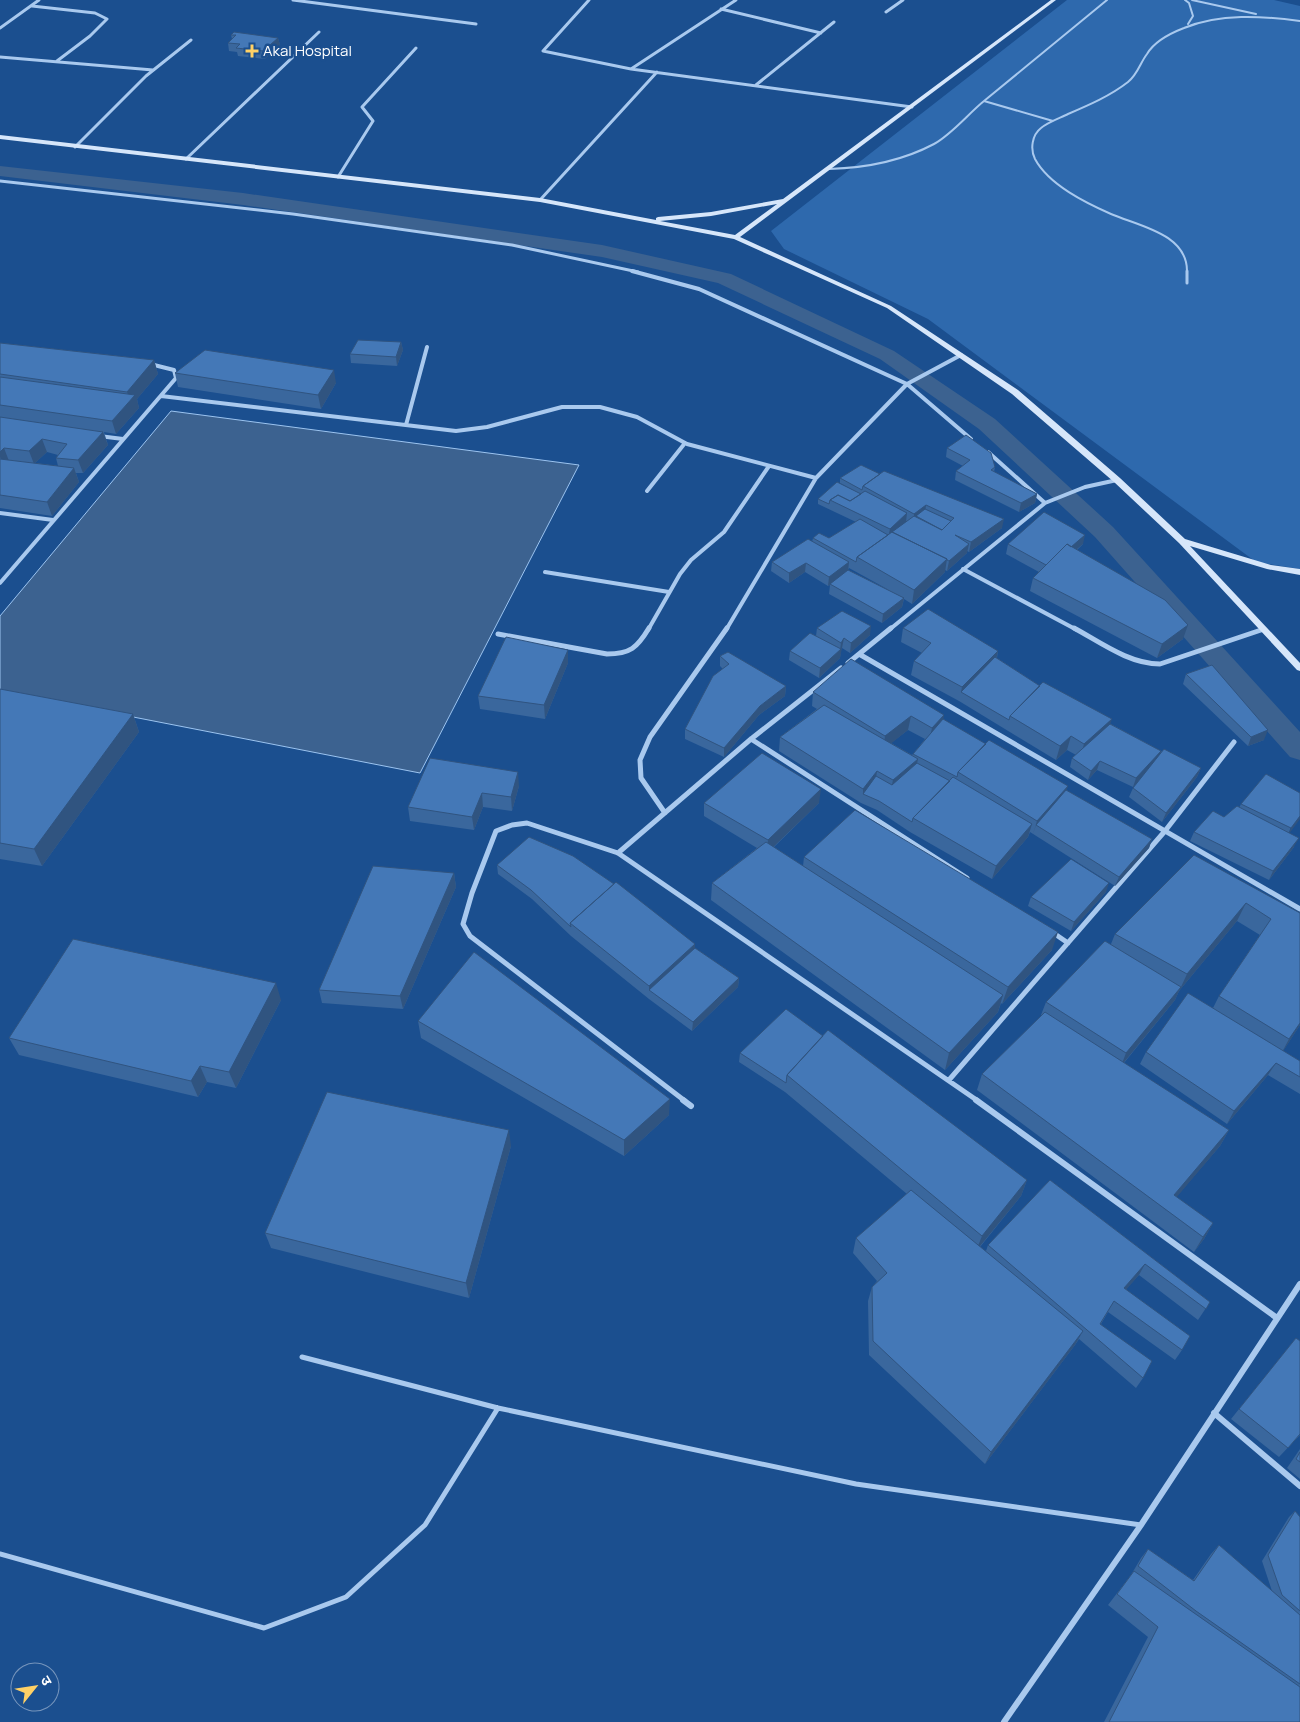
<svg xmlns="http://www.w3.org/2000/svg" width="1300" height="1722" font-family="Manrope,'Noto Sans Devanagari',sans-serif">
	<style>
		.green { fill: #2e69ad }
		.water { fill: #3c6290; stroke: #9cc4f0 }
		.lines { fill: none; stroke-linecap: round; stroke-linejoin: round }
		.canal { fill: #3c6290; fill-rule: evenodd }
		.lane-far2 { stroke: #a9c9ee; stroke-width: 2 }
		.lane-far1 { stroke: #a9c9ee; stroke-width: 3 }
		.lane { stroke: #a9c9ee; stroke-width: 5 }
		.street-far3 { stroke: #a9c9ee; stroke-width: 3 }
		.street-far2 { stroke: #a9c9ee; stroke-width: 4 }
		.street-far1 { stroke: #a9c9ee; stroke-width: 5 }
		.street { stroke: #a9c9ee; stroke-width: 6 }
		.secondary { fill: #d6e6fa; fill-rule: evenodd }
		.wall { fill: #3a679d; fill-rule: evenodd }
		.shaded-wall { fill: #305480 }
		.building { fill: #4478b7; stroke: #305480 }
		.poi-dot { fill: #ffd166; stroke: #1b4f8f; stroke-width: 2 }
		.labels { text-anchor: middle; stroke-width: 5; stroke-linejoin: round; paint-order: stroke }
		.far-poi-label { font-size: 15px; fill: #fff; stroke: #1b4f8f; text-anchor: start }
	</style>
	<rect width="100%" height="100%" fill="#1b4f8f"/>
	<path class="green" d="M1067 0H1274L1300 6V569L1256 562 928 319 784 249 771 231Z"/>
	<path class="water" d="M171 411 579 465 420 773 0 691V616Z"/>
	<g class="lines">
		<path class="canal" d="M0 166 243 193 602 245 731 274 894 351 995 419 1113 527 1300 732V760L1290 757 1095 537 979 429 880 359 718 283 602 257 243 205 0 176Z"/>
		<path class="lane-far2" d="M1185 0 1189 3 1193 16 1188 24
			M1192 0 1256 14
			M984 101 1107 0
			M829 169C864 168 902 161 934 144 952 134 968 114 984 101L1053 121
			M1187 272C1188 234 1139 226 1111 214 1086 203 1049 185 1035 159 1030 149 1032 135 1041 128 1048 122 1060 118 1068 114 1089 105 1110 96 1128 82 1138 74 1140 63 1147 54 1154 42 1171 33 1184 28 1220 13 1262 16 1300 21"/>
		<path class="lane-far1" d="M1187 283V271"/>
		<path class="lane" d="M302 1357 498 1408 856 1484 1141 1525
			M0 1554 264 1628 346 1597 425 1525 498 1408"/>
		<path class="street-far3" d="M293 0 476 24
			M589 0 543 51 631 69 736 0
			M32 6 95 13 107 19 90 36 57 61
			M721 9 821 33
			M886 12 903 0
			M0 28 39 0
			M0 57 153 70
			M631 69 912 107
			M756 85 834 22
			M75 147 146 76 191 40
			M186 159 319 32
			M338 177 373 121 362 107 416 48
			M0 181 293 214 512 245 638 272
			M540 200 657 72"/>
		<path class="street-far2" d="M632 271 699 289 907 384 971 439
			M161 396 456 431 487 427 562 407H600L637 417 687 444 816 478
			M406 425 427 347
			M99 436 123 439
			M988 452 1045 503
			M647 491 685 443
			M0 513 53 520
			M963 569 1077 630
			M545 572 669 592
			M0 583 176 378 174 370 150 364
			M648 630 680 574 691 560 724 532 769 466
			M726 630 816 478 907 384 961 355
			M889 630 1045 503 1085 487 1117 480"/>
		<path class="street-far1" d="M1074 628C1100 642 1129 664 1160 664L1264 629
			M498 634 607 654C630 654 637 648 649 628
			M859 654 1300 909
			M848 663 891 628
			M751 739 967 878
			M665 813 641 778 640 760 650 737 727 628
			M618 853 751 739 841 668
			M1052 932 1068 943
			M949 1080 1165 831 1234 742
			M685 1101 470 936 463 924 472 893 496 831 512 825 527 823 618 853 978 1101"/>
		<path class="street" d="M683 1100 691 1106
			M976 1100 1277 1318
			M1214 1413 1300 1486
			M1004 1722 1141 1525 1300 1284"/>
		<path class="secondary" d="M1051 0H1056L740 237 891 306 1018 390 1120 478 1185 539 1271 565 1300 569V575L1267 569 1190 546 1300 663V671L1297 670 1179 543 1114 482 1012 394 887 308 734 239 540 202 0 139V135L540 198 656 220V218L658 217 711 212 783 199ZM777 204 735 235 660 221 711 216Z"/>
	</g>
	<path class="wall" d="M231 35 278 38 280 45 265 59 238 56 237 52 229 51 228 43 232 39Z
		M401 342 403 350 397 366 351 363 350 354Z
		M0 343 154 360 158 374 137 399 139 408 116 434 104 432 108 445 83 473H76L79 482 52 516 0 508ZM47 452 58 455 56 458 58 466 35 463Z
		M175 373 336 383 321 409 178 387Z
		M947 448 995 467 994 472 1037 494 1035 503 1019 512 955 480 956 471 963 466 946 457Z
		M840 478 1002 528 969 552 967 551V553L947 571 945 570V572L912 604 904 599 902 607 882 623 829 594 830 585 828 586 805 572 789 583 771 571 772 562 812 542 813 538H829L856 522 818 504V499L853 490 840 483ZM849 568 889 590 848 570Z
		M1008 544H1083L1077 550 1183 639 1157 658 1030 591 1033 578 1039 572 1006 554Z
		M817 628 870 635 850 653 842 648 841 650 840 658 819 678 789 660 790 651 816 636Z
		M903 628 998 651 997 658 1040 686 1161 751 1201 768 1197 777 1162 822 1129 797 1133 788 1139 780 1133 787 1097 770 1088 780 1070 767 1072 758 1076 755 1067 750 1056 760 959 701 911 675 914 661 922 653 901 642Z
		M720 656 786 686 785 696 759 715 724 757 685 739V729L723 669 720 666Z
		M568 663 545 719 480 709 478 696Z
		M1186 674 1264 740 1248 746 1183 684Z
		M0 689 133 714 139 732 42 866 0 859Z
		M813 692 943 719 986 744 1068 786 1066 790 1152 839 1149 848 1115 886 1030 832 1028 837 992 879 910 832 877 810 861 803 779 751 780 737 817 709 812 706ZM908 730 925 739 913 754 912 755 891 743Z
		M519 786 512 811 483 807 474 830 410 821 408 807Z
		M1300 793 1289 833 1294 847 1269 880 1190 841 1194 832 1224 817 1239 808 1241 804Z
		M704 803H819L774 847 803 866 804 857 1052 950 1002 1004 1001 1003 998 1012 945 1070 711 900 712 883 757 848 704 816Z
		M1194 855 1300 913V1025L1283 1051 1300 1061V1094L1268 1075 1227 1124 1140 1064 1146 1052 1213 1008 1219 996 1260 935 1237 921 1179 991 1175 1000 1124 1063 1229 1130 1220 1146 1176 1197 1213 1223 1204 1239 1194 1252 977 1090 982 1074 1042 1016 1041 1015 1046 1002 1111 944 1115 934Z
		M497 865 695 948 739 978 738 987 692 1031 649 999 571 936 532 899 498 874Z
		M454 873 456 887 403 1009 322 1003 319 990Z
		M1106 892 1071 931 1028 906 1031 897Z
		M281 1000 236 1088 207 1082 198 1097 19 1055 9 1038Z
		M418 1021 669 1115 624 1156 421 1038Z
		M823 1036 1027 1180 1021 1196 980 1247 986 1251 988 1245 1050 1180 1210 1302 1198 1320 1139 1275 1126 1289 1182 1350 1175 1360 1108 1312 1101 1324 1143 1378 1136 1388 1079 1339 1075 1345 985 1464 869 1355 868 1301 872 1287 877 1281 853 1253 856 1238 907 1194 785 1092 739 1062 740 1053Z
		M511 1146 469 1298 271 1248 265 1233Z
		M1296 1338 1300 1435 1279 1457 1231 1419Z
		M1300 1449V1479L1287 1468Z
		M1295 1511 1300 1517V1722H1104L1148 1637 1108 1605 1131 1575 1141 1558 1148 1549 1193 1580 1211 1554 1219 1545 1272 1591 1262 1561 1289 1517Z"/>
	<path class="shaded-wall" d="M278 38 280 45 265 59 263 51Z
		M401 342 403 350 397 366 396 357Z
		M154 360 158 374 137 399 139 408 116 434 112 421 130 401 127 392Z
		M334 370 336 383 321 409 318 395Z
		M103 432 108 445 83 473 78 460Z
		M42 439 47 452 34 464 29 451Z
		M4 448 9 461 4 467 0 457V452Z
		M74 468 79 482 52 516 47 502Z
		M1037 494 1035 503 1019 512 1021 503Z
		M926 505 925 514 914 518V514Z
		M907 513 906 522 888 538 890 529Z
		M1004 519 1002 528 969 552 971 542Z
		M1085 535 1083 544 1046 575 1048 566Z
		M969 544 967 553 947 571 949 561Z
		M947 559 945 572 912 604 914 590Z
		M849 562 848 572 828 586 829 577Z
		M806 563 805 572 789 583V573Z
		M904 598 902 607 882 623 883 614Z
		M1188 625 1183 639 1157 658 1162 644Z
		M871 626 870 635 850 653 851 643Z
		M844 638 840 658 819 678 820 668 840 650 841 643Z
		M568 650V663L545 719 544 705Z
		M998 651 995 665 961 692 962 687Z
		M786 686 785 696 759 715 724 757V748L760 706Z
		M133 714 139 732 42 866 34 849Z
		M944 715 942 728 929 742 932 728Z
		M911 716 908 730 883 750 885 736Z
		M1112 719 1107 733 1080 758 1084 744Z
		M1268 730 1264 740 1248 746 1251 737Z
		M1071 736 1067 750 1056 760 1060 746Z
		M1161 751 1158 760 1133 787 1136 778Z
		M918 759 915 772 890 794 893 780Z
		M1100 761 1097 770 1088 780 1091 771Z
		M1201 768 1197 777 1162 822 1166 813Z
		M877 771 875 785 863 794V789Z
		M518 772 519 786 512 811 511 797Z
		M1068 786 1063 800 1036 825 1033 834 1037 821Z
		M821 789 819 803 766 854 768 840Z
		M482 793 483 807 474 830 472 817Z
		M1300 816V819L1286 838 1291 828Z
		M1032 824 1028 837 992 879 996 866Z
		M1299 838 1294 847 1269 880 1273 871Z
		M1152 839 1149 848 1115 886 1119 877Z
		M454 873 456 887 403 1009 400 996Z
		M1109 883 1106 892 1071 931 1074 922Z
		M1246 903 1237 921 1179 991 1175 1000 1121 1066 1126 1053 1181 987 1187 974Z
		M1058 932 1052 950 1002 1004 1008 987Z
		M695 944V957L649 990V986Z
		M739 978 738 987 692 1031 693 1022Z
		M276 983 281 1000 236 1088 229 1072Z
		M1003 995 998 1012 945 1070 949 1053Z
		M1300 1023V1025L1280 1056 1289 1039Z
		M1276 1063 1268 1075 1227 1124 1234 1111Z
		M200 1066 207 1082 198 1097 191 1081Z
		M670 1099 669 1115 624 1156V1140Z
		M509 1130 511 1146 469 1298 466 1283Z
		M1229 1130 1220 1146 1165 1211 1174 1195Z
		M1027 1180 1021 1196 976 1251 982 1236Z
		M1213 1223 1204 1239 1194 1252 1203 1237Z
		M1145 1264 1139 1275 1118 1299 1124 1288Z
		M1083 1331 1075 1345 985 1464 991 1452Z"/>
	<path class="building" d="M234 32 278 38 263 51 236 48 240 44 228 43 236 35H231Z
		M358 340 401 342 396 357 350 354Z
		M0 343 154 360 127 392 0 374Z
		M205 350 334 370 318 395 175 373Z
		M0 377 135 395 112 421 0 405Z
		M0 417 103 432 78 460 56 458 67 444 42 439 29 451 4 448 0 452Z
		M966 435 991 453 995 467 991 470 1037 494 1021 503 956 471 970 460 947 448Z
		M0 459 74 468 47 502 0 495Z
		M861 465 880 474 863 486 862 490 840 478Z
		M884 471 1004 519 971 542 955 535 969 544 949 561 947 560V559L892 532 914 516 942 530 954 518 926 505 914 514 863 486Z
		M837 482 861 494 850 501 838 495 830 500 829 504 818 499Z
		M865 491 907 513 890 529 830 500 838 495 850 501Z
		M925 509 951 521 942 530 916 516Z
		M1044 512 1085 535 1071 547 1067 544 1046 565 1008 544Z
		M860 519 888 535 857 557 856 562 813 538 819 533 829 538Z
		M892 532 947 559 914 590 857 557Z
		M808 539 849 562 829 577 806 563 789 573 772 562Z
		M1067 544 1165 600 1188 625 1162 644 1033 578Z
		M848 570 904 598 883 614 830 584Z
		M928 609 998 651 962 687 914 661 931 643 903 628Z
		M842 611 871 626 851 643 844 638 841 643 817 628Z
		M810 633 841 649 820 668 790 651Z
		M506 637 568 650 544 705 478 696Z
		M728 652 786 686 760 706 724 748 685 729 713 676 729 664 720 656Z
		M995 657 1040 686 1010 716 1009 720 961 692Z
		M851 659 944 715 932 728 911 716 885 736 813 692Z
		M1212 665 1268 730 1251 737 1186 674Z
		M1043 682 1112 719 1084 744 1071 736 1060 746 1010 716Z
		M0 689 133 714 34 849 0 843Z
		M824 705 918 759 893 780 877 771 863 789 780 737Z
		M943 719 986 744 958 772 957 777 913 754Z
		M1110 724 1161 751 1136 778 1100 761 1091 771 1072 758Z
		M989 740 1068 786 1037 821 958 772Z
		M1164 749 1201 768 1166 813 1133 788Z
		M762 753 821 789 768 840 704 803Z
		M430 758 518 772 511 797 482 793 472 817 408 807Z
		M917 763 950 781 913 818 912 822 879 801 863 794 876 776 892 785Z
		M1266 774 1300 793V816L1291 828 1241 804Z
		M953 777 1032 824 996 866 913 818Z
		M1066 790 1152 839 1119 877 1036 825Z
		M1237 806 1299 838 1273 871 1194 832 1213 811 1224 817Z
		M855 810 1058 932 1008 987 804 857Z
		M529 837 573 856 614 884 570 923 571 927 531 890 497 865Z
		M766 842 1003 995 949 1053 712 883Z
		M1194 855 1300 913V1023L1289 1039 1219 996 1271 919 1246 903 1187 974 1115 934Z
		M1071 859 1109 883 1074 922 1031 897Z
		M373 866 454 873 400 996 319 990Z
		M616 882 695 944 649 986 570 923Z
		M73 939 276 983 229 1072 200 1066 191 1081 9 1038Z
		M1105 941 1181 987 1126 1053 1046 1002Z
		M695 948 739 978 693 1022 649 990Z
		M474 952 670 1099 624 1140 418 1021Z
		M1188 993 1300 1061V1077L1276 1063 1234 1111 1146 1052Z
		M786 1009 823 1036 787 1075 786 1083 740 1053Z
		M1045 1012 1229 1130 1174 1195 1213 1223 1203 1237 982 1074Z
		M828 1030 1027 1180 982 1236 787 1075Z
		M327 1092 509 1130 466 1283 265 1233Z
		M1050 1180 1210 1302 1206 1309 1145 1264 1124 1288 1190 1336 1182 1350 1114 1301 1100 1324 1152 1361 1143 1378 988 1245Z
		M911 1190 1083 1331 991 1452 873 1341 872 1287 887 1273 856 1238Z
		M1296 1338 1300 1341V1434L1288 1448 1239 1409Z
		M1300 1452V1462L1296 1459Z
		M1295 1511 1300 1517V1611L1282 1595 1268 1555Z
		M1219 1545 1300 1615V1684L1196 1611 1138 1566 1148 1549 1194 1581Z
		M1134 1571 1300 1687V1722H1109L1158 1627 1117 1594Z"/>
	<path class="poi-dot" d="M249.5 43.5h5v5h5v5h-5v5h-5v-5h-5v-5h5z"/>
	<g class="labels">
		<g class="far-poi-label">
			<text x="263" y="56">Akal Hospital</text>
		</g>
	</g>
	<g transform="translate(35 1687) rotate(60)"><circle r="24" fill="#1b4f8f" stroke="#7695bc"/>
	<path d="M0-4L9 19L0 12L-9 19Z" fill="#ffd166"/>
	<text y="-8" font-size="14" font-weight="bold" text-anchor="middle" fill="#ffffff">उ</text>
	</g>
</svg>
